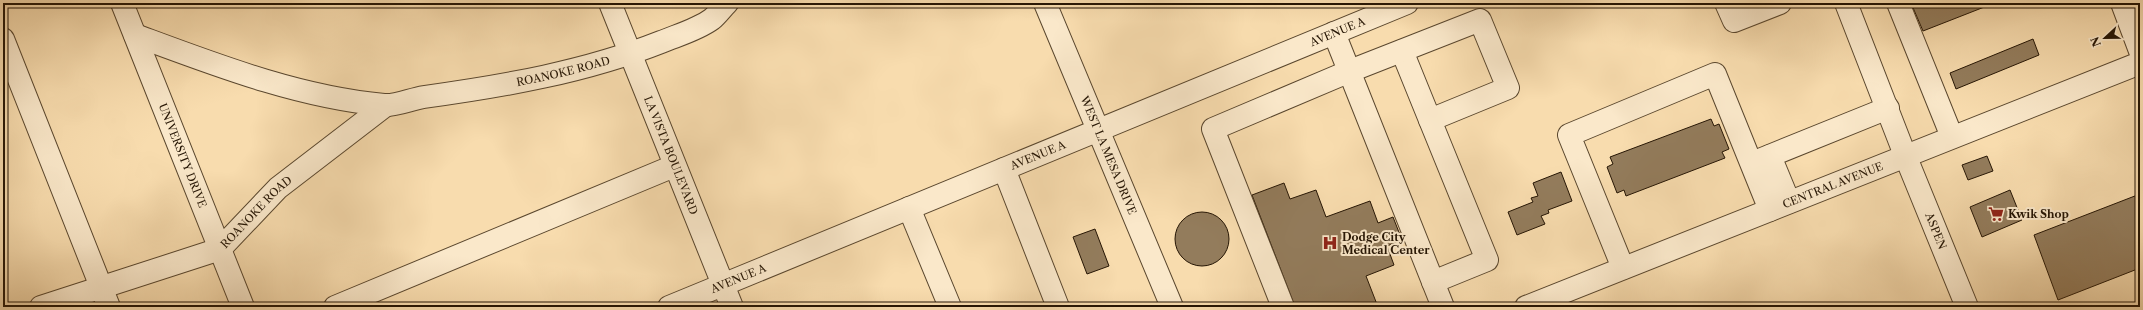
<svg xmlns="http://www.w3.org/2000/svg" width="2143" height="310" font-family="'Libre Caslon Text',serif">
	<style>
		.building { fill: #937c5c; stroke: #251504 }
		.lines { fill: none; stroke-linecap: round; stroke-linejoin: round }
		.minor-casing { stroke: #5a472e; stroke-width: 24 }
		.minor { stroke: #fae8ca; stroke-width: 22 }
		.labels { text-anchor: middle; stroke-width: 4; stroke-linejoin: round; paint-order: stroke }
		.street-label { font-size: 11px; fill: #251504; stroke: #fae8ca }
		.poi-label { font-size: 11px; font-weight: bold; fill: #251504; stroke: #fae8ca; text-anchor: start }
	</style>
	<rect width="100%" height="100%" fill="#f8dcae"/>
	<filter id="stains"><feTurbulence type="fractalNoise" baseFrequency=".005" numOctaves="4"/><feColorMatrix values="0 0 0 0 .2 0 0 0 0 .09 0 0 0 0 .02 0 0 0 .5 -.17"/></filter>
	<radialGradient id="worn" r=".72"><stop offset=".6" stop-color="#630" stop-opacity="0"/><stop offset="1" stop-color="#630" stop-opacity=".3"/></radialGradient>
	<path class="building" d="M1911 3H1992V4L1923 31Z
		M2033 39 2039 55 1956 89 1950 73Z
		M1711 119 1714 126 1719 124 1729 149 1722 152 1725 158 1626 196 1624 190 1617 193 1607 167 1613 164 1610 157Z
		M1987 156 1993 171 1968 180 1962 165Z
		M1561 172 1572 201 1548 210 1549 213 1541 216 1545 224 1517 235 1508 212 1533 202 1531 198 1538 196 1533 183Z
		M1284 183 1290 199 1316 190 1326 217 1370 201 1378 223 1393 217 1402 240 1387 246 1394 265 1366 276 1378 307H1295L1252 195Z
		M2010 190 2022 220 1982 237 1970 207Z
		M2140 194V268L2058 300 2034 235Z
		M1175 239a27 27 0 1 1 54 0a27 27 0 1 1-54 0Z
		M1095 229 1109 266 1087 274 1073 237Z"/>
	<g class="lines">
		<defs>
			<g id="minor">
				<path id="s1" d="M122 3 243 307"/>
				<path id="s2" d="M610 3 732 307"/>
				<path id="s3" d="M1045 3 1172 307"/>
				<path d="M1726 3 1734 21 1780 3"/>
				<path id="s4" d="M1846 3 1905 155 1967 307"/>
				<path d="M1898 3 1952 137"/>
				<path d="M2122 3 2140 51"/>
				<path d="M1334 33 1443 307"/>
				<path id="s5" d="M135 35C216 65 298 97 384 105 396 106 411 99 424 97 504 86 585 72 661 42 678 35 697 30 712 19 717 15 722 8 727 3"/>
				<path d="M3 39 109 307"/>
				<path d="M1402 51 1430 120"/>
				<path d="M1770 156 1789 202"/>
				<path d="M1752 163 1888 108"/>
				<path d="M1004 169 1058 307"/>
				<path d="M909 208 950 307"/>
				<path d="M1623 268 1569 135 1715 74 1770 210"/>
				<path id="s6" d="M41 307 220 249 278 188 386 105"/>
				<path d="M335 307 674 166"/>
				<path id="s7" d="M669 307 1407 3"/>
				<path d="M1283 307 1213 129 1350 71 1480 20 1508 88 1430 120 1487 260 1433 282"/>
				<path id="s8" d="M1526 307 2140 63"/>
			</g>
		</defs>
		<use href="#minor" class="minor-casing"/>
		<use href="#minor" class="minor"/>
	</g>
	<defs>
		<symbol id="supermarket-bare" viewBox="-9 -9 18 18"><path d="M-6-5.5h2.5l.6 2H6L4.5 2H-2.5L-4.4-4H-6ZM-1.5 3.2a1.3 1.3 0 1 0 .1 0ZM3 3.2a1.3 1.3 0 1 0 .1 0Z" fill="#8f2418" stroke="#fae8ca" stroke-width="2.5" paint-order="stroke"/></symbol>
		<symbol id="hospital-bare" viewBox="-9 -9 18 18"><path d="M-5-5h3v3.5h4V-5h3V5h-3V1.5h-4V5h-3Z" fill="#8f2418" stroke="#fae8ca" stroke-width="2.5" paint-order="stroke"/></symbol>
	</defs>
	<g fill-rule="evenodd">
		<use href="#supermarket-bare" x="1985" y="203" width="22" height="22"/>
		<use href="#hospital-bare" x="1319" y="232" width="22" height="22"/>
	</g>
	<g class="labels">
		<g class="street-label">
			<text dy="4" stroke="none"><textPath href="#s7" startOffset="723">AVENUE A</textPath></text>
			<text dy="4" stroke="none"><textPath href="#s5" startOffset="442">ROANOKE ROAD</textPath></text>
			<text dy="4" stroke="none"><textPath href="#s1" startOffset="164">UNIVERSITY DRIVE</textPath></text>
			<text dy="4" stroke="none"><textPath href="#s2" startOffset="164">LA VISTA BOULEVARD</textPath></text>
			<text dy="4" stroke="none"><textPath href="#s7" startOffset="399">AVENUE A</textPath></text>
			<text dy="4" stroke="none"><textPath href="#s3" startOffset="165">WEST LA MESA DRIVE</textPath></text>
			<text dy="4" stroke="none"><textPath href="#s8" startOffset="330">CENTRAL AVENUE</textPath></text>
			<text dy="4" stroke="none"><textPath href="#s6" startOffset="240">ROANOKE ROAD</textPath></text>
			<text dy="4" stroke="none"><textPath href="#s4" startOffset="245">ASPEN</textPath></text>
			<text dy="4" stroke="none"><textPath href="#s7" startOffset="75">AVENUE A</textPath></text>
		</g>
		<g class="poi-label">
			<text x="2008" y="218">Kwik Shop</text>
			<text x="1342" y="241">Dodge City<tspan x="1342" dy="13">Medical Center</tspan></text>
		</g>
	</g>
	<rect width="2143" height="310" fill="none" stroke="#f8dcae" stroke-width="16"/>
	<rect x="4" y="4" width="2135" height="302" fill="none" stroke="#251504" stroke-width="2"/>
	<rect x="8" y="8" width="2127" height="294" fill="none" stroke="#251504"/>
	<g transform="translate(2105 38) rotate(248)" stroke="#fae8ca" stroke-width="3" paint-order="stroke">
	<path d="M0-3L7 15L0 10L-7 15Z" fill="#251504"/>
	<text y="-6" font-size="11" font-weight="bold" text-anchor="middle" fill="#251504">N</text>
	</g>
	<rect width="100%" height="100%" filter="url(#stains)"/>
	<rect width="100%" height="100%" fill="url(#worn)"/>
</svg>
